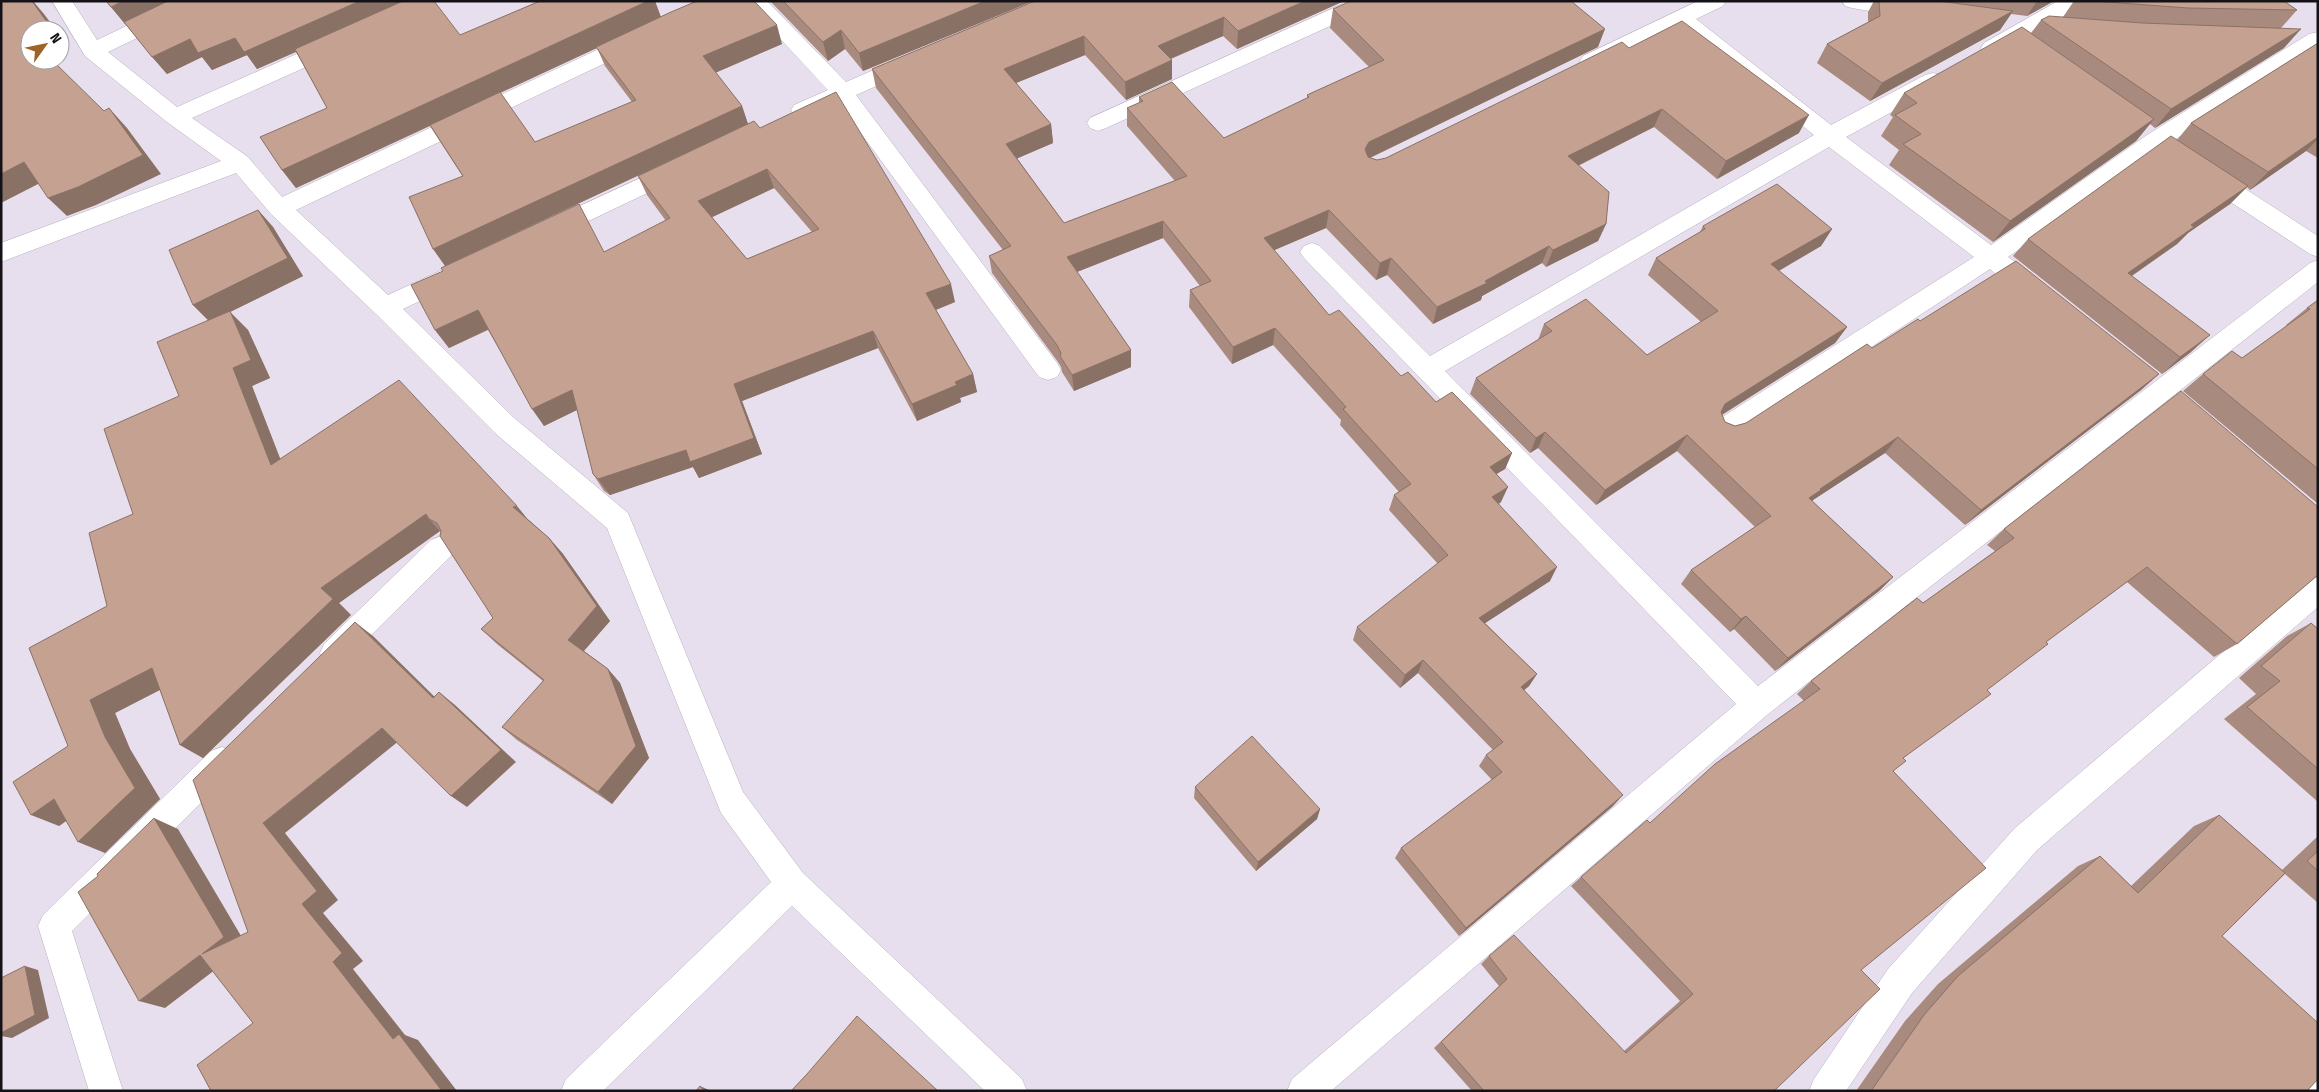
<svg xmlns="http://www.w3.org/2000/svg" width="2319" height="1092" font-family="'Fira Sans Condensed',sans-serif">
	<style>
		.lines { fill: none; stroke-linecap: round; stroke-linejoin: round }
		.minor-casing { stroke: #b8afbe; stroke-width: 1 }
		.minor { fill: #fff; fill-rule: evenodd }
		.wall { fill: #a98a7e; fill-rule: evenodd }
		.shaded-wall { fill: #8a7166 }
		.building { fill: #c5a192; stroke: #8a7166; fill-rule: evenodd }
	</style>
	<rect width="100%" height="100%" fill="#e8dfee"/>
	<g class="lines">
		<defs>
			<path id="minor" d="M52 1H72L97 40 179 1H207L204 6 108 52 177 107 326 41 334 39 342 41 345 46 342 51 192 118 248 157 282 197 627 36 634 34 641 36 645 41 641 46 296 210 388 295 440 271 449 268 458 271 461 277 458 283 403 309 513 417 628 513 743 792 803 873 1022 1079 1027 1091H985L792 906 603 1091H561L566 1079 771 882 721 813 607 528 495 433 376 314 271 214 236 173 1 262V243L221 161 167 122 85 56Z
				M745 1H767L846 82 899 59 907 57 915 59 918 64 915 69 856 95 1057 363 1061 370 1057 377 1048 380 1039 377 839 103C825 109 809 120 794 115L791 110 794 105 828 90Z
				M1349 1H1377L1374 6 1106 128 1098 131 1090 128 1087 123 1090 118Z
				M1698 1H1726L1723 6 1696 19 1831 125 1925 75 1933 73 1941 75 1944 80 1941 85 1846 137 1991 245 2147 135 2309 34 2318 32V48L2163 147 2008 257 2045 284 2048 291 2045 298C2025 304 2005 281 1990 269L1734 437 1725 440 1716 437 1712 429 1716 421 1974 257 1829 147 1445 371 1758 686 2310 263 2318 260V282L1767 715 1331 1091H1287L1292 1079 1736 704 1304 258 1300 252 1304 246 1312 243 1320 246 1430 356 1814 135 1679 27 1599 66 1591 68 1583 66 1580 61 1583 56Z
				M1842 1H1893L1917 6 1920 11 1917 16 1910 18 1852 8 1845 6Z
				M2058 1H2084L2081 6 2000 53 1992 55 1984 53 1981 48 1984 43Z
				M675 162 683 164 686 170 683 176 557 236 549 239 541 236 537 230 541 224Z
				M2208 168 2216 170 2318 236V257L2310 254 2200 182 2197 176 2200 170Z
				M441 536 451 540 455 548 451 556 344 662 334 666 324 662 320 653 324 644 431 540Z
				M2318 577V607L2037 850 1912 993 1846 1091H1809L1814 1079 1888 969 2015 828 2308 580Z
				M222 747 233 751 237 761 233 771 72 931 123 1091H89L38 926 43 915 211 751Z
				M2318 1066V1091H2293C2299 1077 2304 1072 2318 1066Z"/>
		</defs>
		<use href="#minor" class="minor-casing"/>
		<use href="#minor" class="minor"/>
	</g>
	<path class="wall" d="M106 1 460 35 540 1H655L661 17 782 44 715 73 742 106 748 124 445 266 463 177 430 126 296 188 282 170 327 108 296 52 257 69 247 55 212 70 202 57 167 74ZM597 48 605 66 632 102 535 142 500 93Z
		M770 1H1033L863 71 845 49 828 61Z
		M1035 1H1344L1237 49 1223 36 1171 59 1172 60V79L1126 100 1085 55 1016 83 1051 124 1053 143 1017 158 1064 223 1175 181 1127 126V108L1139 103V97L1224 138 1307 98V95L1369 67 1330 28 1333 9 1598 47 1370 158 1377 160 1386 158 1629 48 1799 133 1717 179 1654 127 1578 166 1606 224 1598 241 1546 267 1542 263 1482 296 1481 300 1433 324 1387 275 1376 280 1326 228 1274 250 1329 315 1401 376 1436 402 1512 453 1505 469 1496 474 1501 502 1499 504 1550 581 1485 623 1537 674 1529 686 1524 690 1613 806 1459 936 1395 858 1401 848 1492 780 1479 766 1486 755 1493 750 1418 673 1400 688 1353 640 1357 627 1438 564 1389 510 1394 495 1399 492 1340 425 1341 420 1273 345 1232 364 1189 307 1190 290 1200 286 1163 238 1077 272 1131 350V367L1074 391 1062 372 1061 367 1058 362 992 273 989 256 1003 250 876 88 872 69Z
		M1874 1H2054L2027 16 2011 14 2000 30 1870 101 1817 63 1827 44 1868 22V12Z
		M2074 1H2284L2297 10 2281 28 2284 48 2155 128 2150 124 2136 141 1993 242 1889 165 1899 150 1881 136 1893 117 1890 115 1904 93 2031 33 2041 20 2063 17Z
		M2318 43V158L2306 151 2250 190 2247 187 2230 204 2188 233 2177 244 2132 276 2191 352 2162 374 2013 256 2028 239 2177 140 2191 123Z
		M760 128 955 302 936 310 973 374 977 392 960 398 961 402 917 421 878 348 742 401 762 454 699 478 693 467 610 495 604 491 593 474 577 410 544 426 488 330 449 348 435 330 605 252 666 221 647 195 638 176ZM774 188 812 232 747 259 712 217Z
		M258 210 273 227 303 276 230 312 248 330 270 378 252 386 280 458 529 520 549 538 563 554 610 621 584 651 608 669 620 683 649 758 612 804 517 740 502 727 543 681 497 644 481 629 493 618 440 531 339 603 351 615 203 758 180 745 160 690 115 713 130 749 160 799 105 853 66 821 59 826 68 746 133 514 208 320 193 305Z
		M1703 226 1832 229 1821 246 1779 271 1847 327 1835 343 1722 415 1725 422 1735 426 1746 423 1872 348 1920 321 2159 374 2141 390 1965 525 1885 453 1813 500 1812 501 1893 577 1879 591 1775 671 1734 629 1730 632 1681 584 1691 570 1755 527 1677 451 1596 505 1538 448 1530 453 1470 394 1476 378 1538 340 1544 324 1647 355 1701 322 1648 275 1656 258 1700 232Z
		M2318 300V504L2183 391 2203 374 2242 358 2287 326 2286 325 2307 308Z
		M2004 529 2317 576 2237 644 2214 657 2127 582 2046 642 1903 758 1893 771 1861 970 1774 1091H1472L1434 1048 1499 986 1481 964 1489 956 1624 1051 1680 1001 1571 886 1581 877 1804 701 1797 694 1811 681 1923 603 1995 551 1987 545Z
		M2311 623 2318 629V802L2224 719 2256 694 2239 678 2287 636Z
		M1195 787 1320 809 1317 819 1256 871 1194 798Z
		M2219 815 2282 870 2318 836V903L2285 874 2222 936 2307 1091H1856L1905 1021 1938 984 2078 866 2100 856 2131 886 2194 826Z"/>
	<path class="shaded-wall" d="M32 1H33L44 14 56 30H45Z
		M123 1H174L125 24 111 7Z
		M360 1H410L257 69 247 55 212 70 202 57 167 74 152 57 190 39 235 38Z
		M648 1H655L661 18 296 188 282 170Z
		M985 1H1033L863 71 859 53Z
		M1305 1H1344L1237 49 1238 31Z
		M2037 1H2054L2027 16Z
		M2013 11 2000 30 1870 101 1882 83Z
		M1224 17 1223 36 1158 64V46Z
		M777 25 782 44 710 75 703 56Z
		M1605 29 1598 47 1365 160V149L1369 142Z
		M2301 29 2284 48 2155 128 2171 109Z
		M841 30 845 49 828 61 823 42Z
		M60 36 68 47 60 51Z
		M1084 36 1085 55 1006 87 1004 69Z
		M1172 60V79L1126 100 1125 82Z
		M742 106 748 124 445 266 433 249Z
		M109 108 127 128 161 174 96 205 67 216 48 198Z
		M1662 109 1654 127 1561 174 1568 156Z
		M1809 115 1799 133 1717 179 1726 161Z
		M2154 119 2136 141 1993 242 2010 221Z
		M1051 124 1053 143 1009 162 1006 144Z
		M2318 137V139L2306 151 2250 190 2268 172Z
		M24 162 44 181 1 203V174Z
		M767 169 774 188 706 220 698 201Z
		M2248 186 2230 204 2188 233 2177 244 2111 290 2128 273 2191 225Z
		M258 210 273 227 303 276 230 312 248 330 270 378 252 386 289 482 271 465 233 368 210 322 193 305Z
		M1329 210 1326 228 1263 255 1264 238Z
		M1163 221V238L1069 275 1067 257Z
		M1606 224 1598 241 1546 267 1553 250Z
		M1832 229 1821 246 1761 281 1771 264Z
		M1549 246 1542 263 1482 296 1481 300 1433 324 1437 307Z
		M1391 258 1387 275 1376 280 1380 263Z
		M951 284 955 302 930 312 926 293Z
		M478 310 491 328 449 348 435 330Z
		M1847 327 1835 343 1715 419 1725 404Z
		M1275 328 1273 345 1232 364 1233 347Z
		M873 331 878 348 742 401 762 454 699 478 693 467 610 495 598 479 734 384Z
		M2210 335 2191 352 2162 374 2180 357Z
		M1131 350V367L1074 391 1072 375Z
		M973 374 977 392 960 398 961 402 917 421 912 404 955 382Z
		M2159 374 2141 390 1965 525 1981 510Z
		M572 390 583 407 544 426 532 409Z
		M1545 432 1538 448 1530 453 1536 438Z
		M1687 435 1677 451 1596 505 1605 490Z
		M1898 437 1885 453 1813 500 1809 505V498L1820 489Z
		M1512 453 1505 469 1483 482 1490 467Z
		M1508 487 1501 502 1486 512 1492 497Z
		M517 506 530 522 513 507Z
		M426 514 429 519 440 531 339 603 351 615 203 758 180 745 321 588Z
		M549 538 563 554 610 621 581 654 568 640Z
		M1557 567 1550 581 1473 631 1479 618Z
		M1893 577 1879 591 1775 671 1788 658Z
		M1746 616 1734 629 1730 632 1741 619Z
		M355 622 373 636 449 711 433 698Z
		M1423 660 1418 673 1400 688 1405 675Z
		M152 668 175 682 115 713 130 749 160 799 105 853 78 842 105 737 90 700Z
		M608 669 620 683 649 758 612 804 598 792Z
		M1537 674 1529 686 1514 699 1521 687Z
		M439 692 455 705 516 762 467 807 451 796Z
		M382 728 400 740 285 833 338 900 323 913 363 961 353 969 405 1035 418 1040 457 1091H442L393 1039 333 962 302 904 263 823Z
		M1623 795 1613 806 1459 936 1466 928Z
		M54 799 80 811 59 826 31 815Z
		M1320 809 1317 819 1256 871 1258 862Z
		M154 818 178 829 247 946 202 954Z
		M200 955 224 963 165 1008 139 1001Z
		M25 966 38 970 49 1018 12 1038 1 1036V1033Z
		M700 1086 711 1091H704Z"/>
	<path class="building" d="M1 1H32L51 28 45 30H30V37H29L30 39V60H52L104 111 109 108 143 155 78 187 48 198 24 162 1 174Z
		M106 1H123L111 7Z
		M168 1H360L244 52 235 38 198 53 190 39 152 57 124 22Z
		M403 1H434L460 35 540 1H648L282 170 260 137 327 108 295 49Z
		M697 1H754L777 25 703 56 742 106 433 249 409 197 463 176 430 125 500 92 535 142 636 100 596 47 671 12Z
		M783 1H985L859 53 841 30 823 42Z
		M1035 1H1305L1238 31 1224 17 1158 46 1172 60 1125 82 1084 36 1004 69 1051 124 1006 144 1064 223 1187 176 1127 108 1143 101 1139 97 1172 82 1224 138 1309 97 1307 95 1384 60 1333 9 1351 1H1571L1605 29 1369 142 1365 149 1368 157 1377 160 1386 158 1622 42 1629 48 1682 21 1809 115 1726 161 1662 109 1568 156 1609 192 1606 224 1553 250 1549 246 1485 281 1487 283 1437 307 1391 258 1380 263 1329 210 1264 238 1329 315 1339 310 1401 376 1408 372 1436 402 1452 392 1512 453 1490 467 1508 487 1492 497 1557 567 1479 618 1537 674 1521 687 1623 795 1466 928 1401 848 1502 772 1486 755 1503 742 1423 660 1405 675 1357 627 1448 555 1394 495 1411 484 1343 409 1346 407 1275 328 1233 347 1190 290 1211 281 1163 221 1067 257 1131 350 1072 375 1060 356 1061 353 1057 345 989 256 1011 246 872 69Z
		M1879 1H1939L2013 11 1882 83 1827 44 1880 16Z
		M2094 1H2284L2297 10 2188 8Z
		M2049 16 2142 23 2301 29 2171 109 2041 20Z
		M2022 27 2154 119 2010 221 1903 144 1921 134 1895 115 1917 103 1904 93Z
		M2318 43V137L2268 172 2191 123Z
		M836 92 951 284 926 293 973 374 955 382 957 385 912 404 873 331 734 384 754 438 690 462 686 450 598 479 593 474 572 390 532 409 478 310 435 330 411 285 443 271 441 268 579 204 604 252 670 218 638 176 754 121 760 128ZM767 169 819 229 747 259 698 201Z
		M2171 136 2248 186 2191 225 2194 227 2128 273 2210 335 2180 357 2028 239Z
		M1777 184 1832 229 1771 264 1847 327 1725 404 1721 412 1725 422 1735 426 1746 423 1867 344 1872 348 1918 319 1920 321 2016 261 2159 374 1981 510 1898 437 1820 489 1821 490 1809 498 1893 577 1788 658 1746 616 1741 619 1691 570 1771 516 1687 435 1605 490 1545 432 1536 438 1476 378 1552 331 1544 324 1586 299 1647 355 1718 311 1656 258 1705 229 1703 226Z
		M258 210 288 258 193 305 169 250Z
		M2318 300V469L2203 374 2232 351 2242 358 2310 309 2307 308Z
		M230 311 251 360 233 368 271 465 399 380 517 506 513 507 549 538 597 606 568 640 608 669 636 746 598 792 502 727 544 680 481 629 493 618 440 536 441 531 437 523 429 519 426 514 321 588 333 599 180 745 152 668 90 700 105 737 135 788 78 842 54 799 31 815 13 782 68 746 29 648 107 606 89 533 133 514 104 429 179 396 157 342Z
		M2181 391 2318 507V575L2237 644 2147 567 2046 642 2048 644 1987 690 1991 694 1903 758 1906 761 1893 771 1986 868 1861 970 1880 989 1774 1091H1484L1441 1042 1507 979 1489 956 1514 935 1626 1053 1693 994 1581 877 1647 820 1650 823 1715 764 1820 689 1811 681 1917 598 1923 603 2014 538 2004 529Z
		M355 622 433 698 439 692 501 750 451 796 382 728 263 823 317 891 302 904 342 953 333 962 393 1039 399 1034 442 1091H211L197 1065 253 1023 200 955 139 1001 78 892 98 876 97 874 154 818 224 937 202 954 248 932 193 780Z
		M2311 623 2318 629V769L2247 707 2280 681 2261 666Z
		M1252 736 1320 809 1258 862 1195 787Z
		M2219 815 2285 873 2222 936 2318 1023V1079L2307 1091H1871L1924 1015 1958 976 2100 856 2138 893Z
		M2318 851V871L2307 861Z
		M25 966 35 1015 1 1033V978Z
		M857 1016 938 1091H791L807 1074Z
		M700 1086 704 1091H696Z"/>
	<rect width="2319" height="1092" fill="none" stroke="#151217" stroke-width="5"/>
	<g transform="translate(45 45) rotate(57)"><circle r="24" fill="#ffffff" stroke="#a1a0a2"/>
	<path d="M0-4L9 19L0 12L-9 19Z" fill="#9f6227"/>
	<text y="-8" font-size="14" font-weight="bold" text-anchor="middle" fill="#151217">N</text>
	</g>
</svg>
